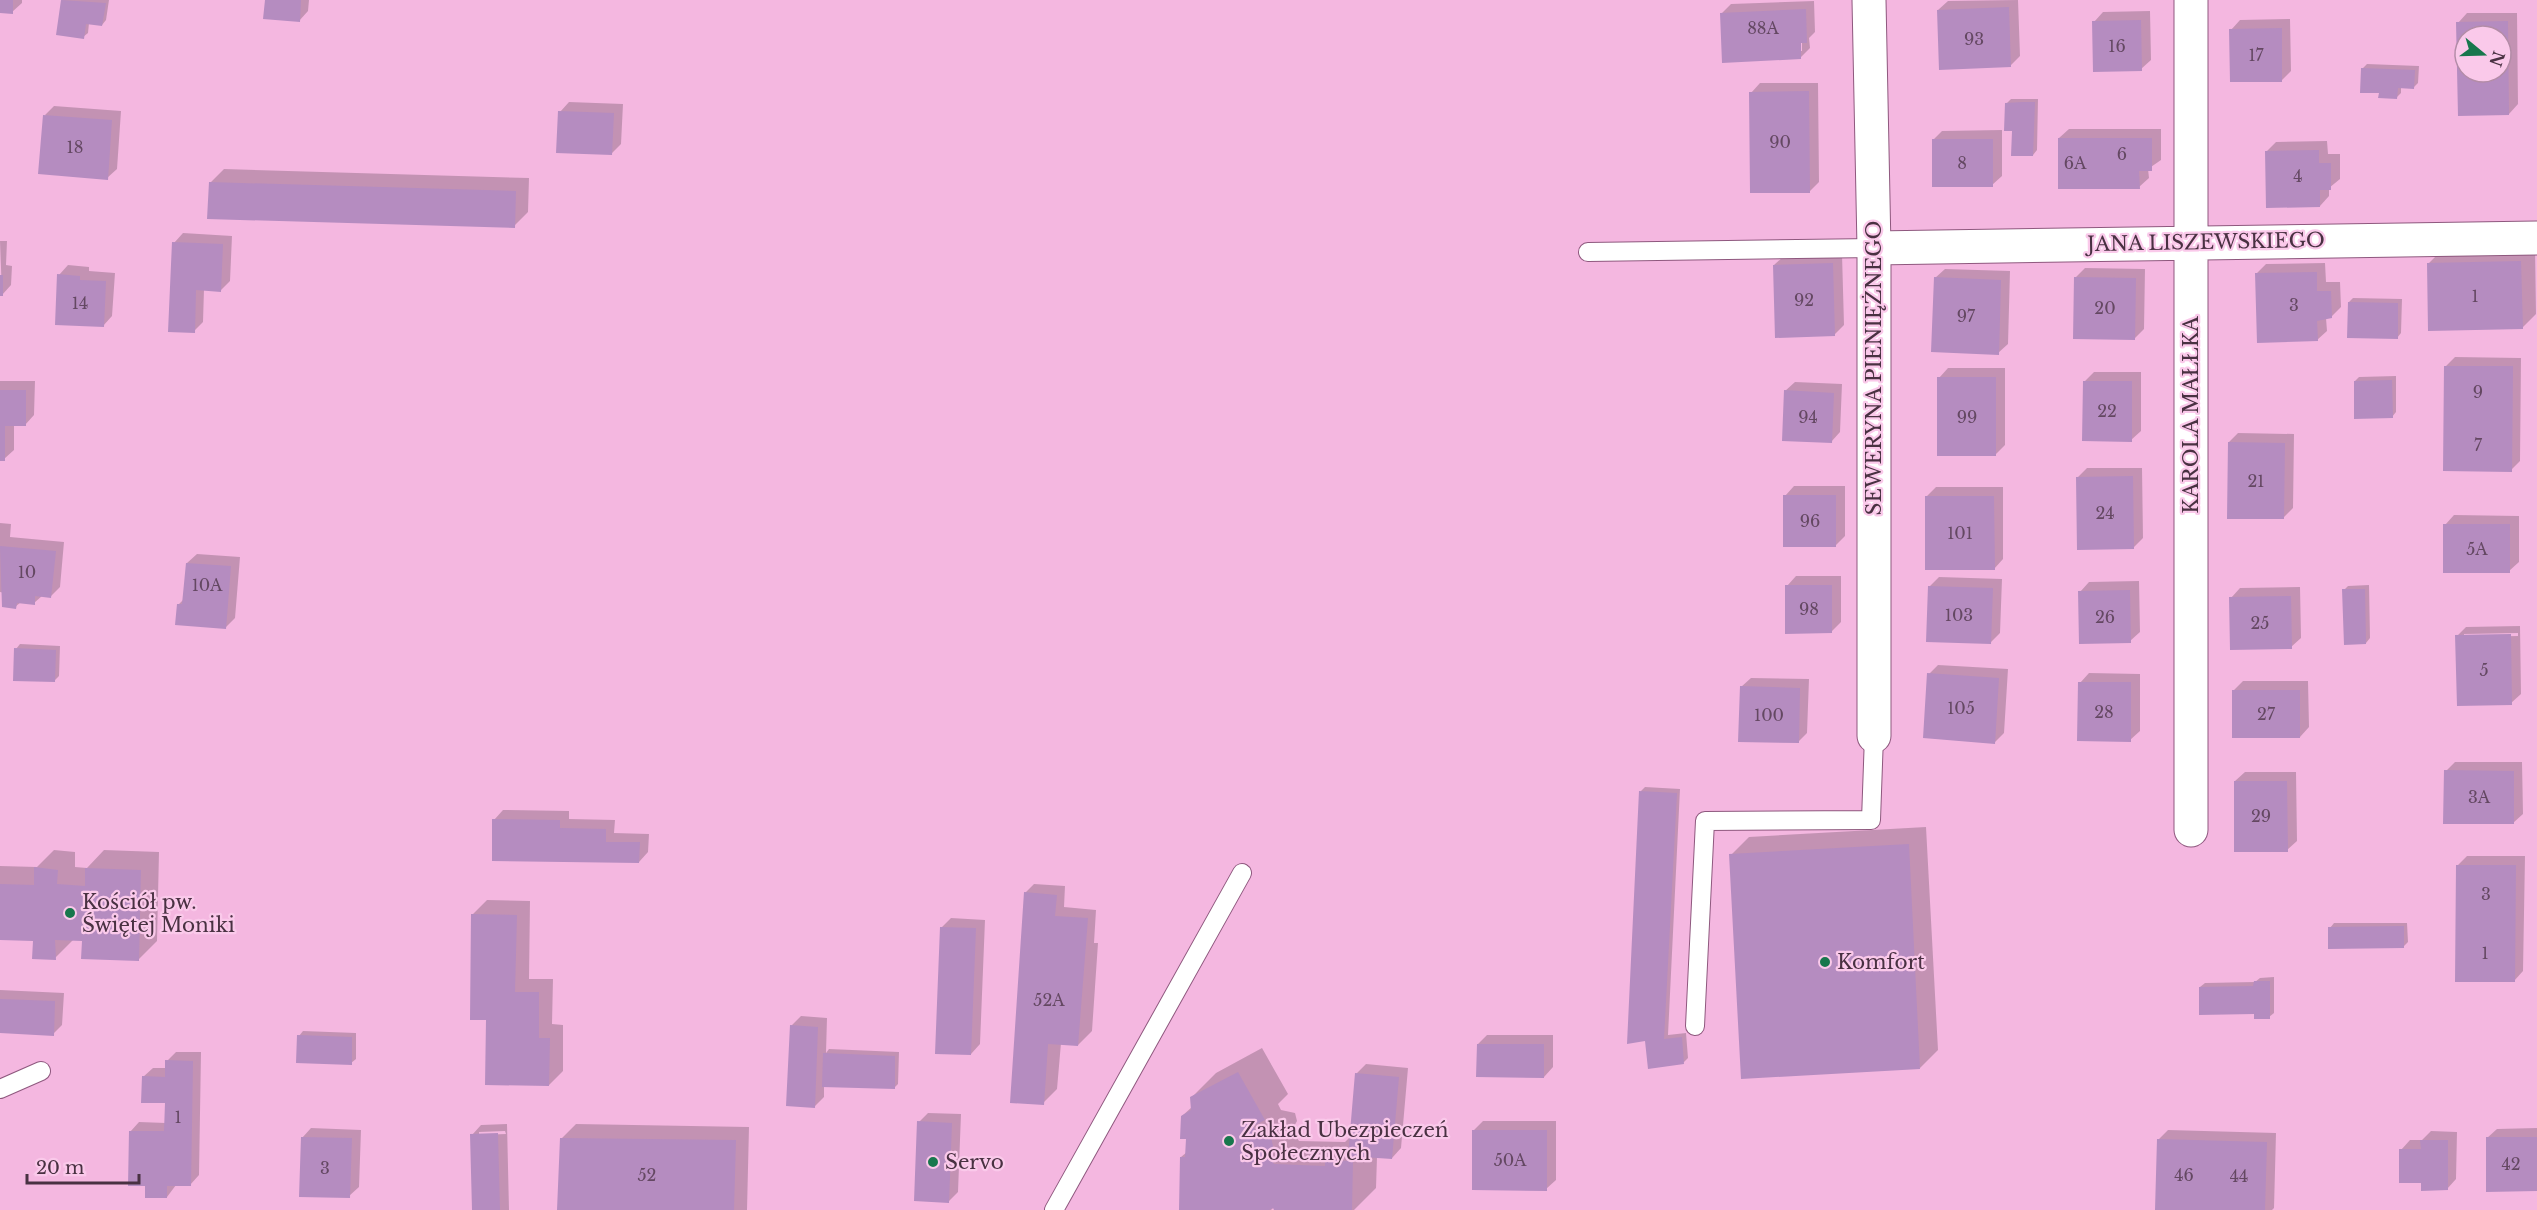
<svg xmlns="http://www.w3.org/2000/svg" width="2537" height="1210" font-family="'Libre Baskerville',serif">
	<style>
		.shadow { fill: #0003; fill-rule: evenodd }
		.building { fill: #b58cc0; fill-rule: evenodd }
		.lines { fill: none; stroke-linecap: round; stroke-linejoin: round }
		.lane-casing { stroke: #8e587e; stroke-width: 20 }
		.street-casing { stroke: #8e587e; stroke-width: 35 }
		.lane { stroke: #fff; stroke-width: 18 }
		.street { stroke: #fff; stroke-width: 33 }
		.poi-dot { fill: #18774d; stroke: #fac9ea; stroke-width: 2 }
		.labels { text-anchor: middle; stroke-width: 4.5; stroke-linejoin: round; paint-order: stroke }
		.number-label { font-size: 16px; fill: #644862 }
		.street-label { font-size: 20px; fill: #493142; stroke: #fac9ea }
		.poi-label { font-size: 20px; fill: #493142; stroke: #fac9ea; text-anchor: start }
	</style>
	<rect width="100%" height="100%" fill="#f4b7e0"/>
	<path class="shadow" d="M0 0H22V3L12 12H0Z
		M62 0H109L106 20 102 25 89 23 88 33 83 37 58 34Z
		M266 0H309L308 11 299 21Z
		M2018 0 2020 56 2010 66 1938 10 1948 1Z
		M1814 1 1815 32 1809 38 1810 48 1800 58 1722 13 1731 4ZM1802 35V51H1799Z
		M2150 11 2151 60 2141 69 2094 22 2103 12Z
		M2467 13H2517L2518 104 2509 114H2459L2458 23ZM2465 36H2501V72H2465Z
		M2290 19 2291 71 2282 80 2231 30 2240 20Z
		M2367 64 2419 66 2418 83 2414 87H2401V93L2397 97 2380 92 2362 69Z
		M1760 83H1818L1819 182 1810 191 1751 93Z
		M2011 99H2038L2037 150 2033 155 2007 103Z
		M569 102 623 104 621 144 611 154 560 112Z
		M54 106 121 111 117 169 107 178 45 115Z
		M2069 129H2161V160L2148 169 2149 178 2139 187 2059 138Z
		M2002 130V176L1992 185 1933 140 1942 131Z
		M2327 141 2328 154H2340V179L2329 188V196L2320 206 2267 151 2276 142Z
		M224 169 529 178 528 212 514 226 210 183Z
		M183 233 232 236 230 281 221 290 204 289 203 322 194 331 174 243Z
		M0 241H7L6 265 12 266 11 285 2 295Z
		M2535 247 2536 314 2522 328 2429 263 2443 249Z
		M1842 254 1844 325 1834 335 1774 265 1784 256Z
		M2325 263 2326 282H2340L2341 307 2331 317 2326 318 2327 331 2317 340 2256 274 2266 264Z
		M68 265 89 267V271L115 273 112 316 103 326 59 275Z
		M2085 268 2145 269 2144 329 2134 339 2076 277Z
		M1945 269 2010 271 2008 344 1998 353 1935 278Z
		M2353 298 2402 299 2401 333 2397 338 2349 302Z
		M2455 357 2521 358 2520 461 2511 470 2446 366Z
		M1948 368H2005V445L1995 455 1939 378Z
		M2094 372H2141V431L2131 440 2085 381Z
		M2396 376V412L2392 417 2355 381 2359 377Z
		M0 381H35L34 415 25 425 14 424V450L4 459H0Z
		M1795 382 1842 384 1840 432 1831 442 1785 391Z
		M2238 433 2294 434 2293 508 2283 518 2229 442Z
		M2087 468H2142L2143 538 2133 548 2077 478Z
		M1794 486H1845V536L1836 545 1785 496Z
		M1936 487H2003V559L1994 569 1927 496Z
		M2454 515 2519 516V562L2509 571 2445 525Z
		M0 523 11 524 10 537 64 542 60 587 50 597 42 596 34 603 21 602 15 607 5 593 0 592Z
		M197 554 240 557 235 618 226 627 178 605 184 599 187 563Z
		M1796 576H1841V622L1831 632 1787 586Z
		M1939 577 2002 579 2000 633 1990 643 1929 587Z
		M2139 581 2140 632 2130 641 2080 592 2089 582Z
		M2369 585 2370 638 2366 643 2344 590 2348 586Z
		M2300 587 2301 638 2291 647 2231 598 2240 588Z
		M2520 626 2521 694 2511 703 2457 636 2466 627ZM2518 633V636L2464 637V634Z
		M20 644 60 646 59 676 54 681 16 649Z
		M1938 665 2008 669 2004 733 1995 742 1929 674Z
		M2089 673 2140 674V731L2130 740 2080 683Z
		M1751 678 1809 679 1807 733 1798 742 1741 687Z
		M2243 681H2308L2309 727 2300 737 2233 691Z
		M2455 762H2522L2523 814 2513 823 2446 771Z
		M2245 772H2296L2297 841 2287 850 2235 781Z
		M1645 787 1680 789 1668 1035 1686 1033 1688 1058 1684 1062 1649 1067 1641 791Z
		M503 810 569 811V819L615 820 614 833 649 834 648 852 639 862 494 820Z
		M1926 827 1938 1050 1920 1068 1731 855 1749 837Z
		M54 850 75 852V867L87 868 104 850 159 852 157 941 139 959 83 939 73 940 55 958 35 939H0V866L37 867Z
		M2467 856H2525L2523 971 2514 981 2458 865Z
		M1034 884 1065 886 1064 907 1096 910 1094 943H1098L1092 1031 1078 1045 1061 1043 1057 1089 1043 1103 1025 893Z
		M487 900 530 901 529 979H553L552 1024 563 1025V1071L549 1085 487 1018 473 914Z
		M951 918 985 920 980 1044 971 1054 941 928Z
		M2334 923H2407L2408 942 2403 947 2330 928Z
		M2274 977V1013L2269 1017 2200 987 2205 983 2255 982 2260 978Z
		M0 990 64 993 62 1025 53 1034 0 1032Z
		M801 1016 827 1018 826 1053 829 1049 899 1052 898 1084 894 1088 824 1085V1097L815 1106 791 1026Z
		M303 1031 356 1033V1059L351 1063 299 1036Z
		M1487 1035H1553V1067L1544 1077 1478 1044Z
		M1262 1048 1288 1094 1278 1104 1281 1110 1295 1113 1297 1121 1292 1130 1299 1141 1345 1142 1351 1136 1356 1074 1366 1064 1408 1068 1401 1148 1392 1158 1377 1157 1376 1188 1354 1210H1275L1274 1207 1271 1210H1180L1181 1157 1187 1152V1138L1182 1116 1192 1107 1191 1098 1216 1073Z
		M176 1052H201L199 1175 190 1185H176L167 1197 146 1184 130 1132 139 1122 166 1123V1102L143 1077 153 1068H167V1061Z
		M928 1113 961 1114 958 1192 949 1201 919 1122Z
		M1483 1121H1556V1180L1546 1189 1474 1130Z
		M507 1124 509 1210H474L472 1135 481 1125ZM505 1131 506 1134 479 1135V1132Z
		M576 1124 749 1127 747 1210H559L562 1138Z
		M311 1128 361 1130 359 1187 349 1196 302 1138Z
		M2537 1128V1189L2487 1138 2497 1129Z
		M2168 1130 2276 1133 2274 1208 2272 1210H2157L2159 1139Z
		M2431 1131 2457 1132 2456 1179 2447 1189 2422 1181 2401 1150 2410 1140H2422Z"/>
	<path class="building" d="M0 0H13V14L0 13Z
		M61 0 106 3 102 26 86 24 84 39 56 35Z
		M265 0H301L300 22 263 19Z
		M2009 7 2011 67 1939 70 1937 10Z
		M1806 9 1807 43H1801V59L1722 63 1720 13Z
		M2141 20 2142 71 2093 72 2092 21Z
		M2508 21 2509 115 2458 116 2456 22ZM2465 36H2501V72H2465Z
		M2282 28V82H2230L2229 29Z
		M2361 68 2415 70 2414 89 2398 88 2397 99 2378 98 2379 93H2360Z
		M1809 91 1810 193H1750L1749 92Z
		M2023 102H2035L2033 156H2011L2012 131H2004L2005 103Z
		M558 111 614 113 612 155 556 153Z
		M43 115 112 120 108 180 38 174Z
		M2058 138H2152V171H2139L2140 189H2058Z
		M1932 139H1993V187H1932Z
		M2319 150V163H2331V190H2320V207L2266 208 2265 151Z
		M209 182 516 191 515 228 207 219Z
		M172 242 223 244 221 292 196 290 195 333 168 332Z
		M2521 261 2523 329 2428 331 2427 263Z
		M1833 263 1835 336 1775 338 1773 265Z
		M2317 272V291H2331L2332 318 2317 321 2318 341 2257 343 2255 273Z
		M57 274 80 276V280L106 281 104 327 55 325Z
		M0 275H3V296H0Z
		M1934 277 2001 280 1999 355 1931 352Z
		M2074 277 2136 278 2135 340 2073 339Z
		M2348 302 2398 303V339L2347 338Z
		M2444 366H2513L2512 472 2443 471Z
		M1937 377H1996V456H1937Z
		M2392 380 2393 418 2354 419V381Z
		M2083 381H2132V442L2082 441Z
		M0 390H26V426H5V461H0Z
		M1784 390 1834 393 1832 443 1782 441Z
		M2228 442 2285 443 2284 519H2227Z
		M2133 476 2134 549 2077 550 2076 477Z
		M1783 495H1836V547H1783Z
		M1925 496H1994L1995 570H1925Z
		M2443 524H2510V573H2443Z
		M0 546 56 551 51 598 35 596V605L17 603 16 609 2 607Z
		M186 563 231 566 226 629 175 625 177 604H182Z
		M1785 585H1832V633L1785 634Z
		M1928 586 1993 588 1991 644 1926 642Z
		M2342 589H2365L2366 644 2344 645Z
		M2130 590 2131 643 2079 644 2078 591Z
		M2291 596 2292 649 2230 650 2229 597Z
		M2511 634 2512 705 2457 706 2455 635Z
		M14 648 56 650 55 682 13 681Z
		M1927 673 1999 678 1995 744 1923 738Z
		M2078 682H2131V742L2077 741Z
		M1740 686 1800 688 1799 743 1738 742Z
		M2232 690H2300V738H2232Z
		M2444 770 2514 771V824H2443Z
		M2234 781H2287L2288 852H2234Z
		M1639 791 1677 793 1664 1039 1682 1037 1684 1064 1648 1069 1645 1041 1627 1044Z
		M492 819 560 820V828L606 829V842H640L639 863 492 861Z
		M1909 844 1920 1069 1741 1079 1729 854Z
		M2456 865H2516L2515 982H2455Z
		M34 867 58 870 57 884 85 886V868L141 870 139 961 81 959 82 941 55 940 56 960 32 959 33 941 0 940V884L34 885Z
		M1024 892 1057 895 1055 916 1088 918 1078 1046 1048 1044 1044 1105 1010 1103Z
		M471 914 517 915 515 992H539V1038H550L549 1086 485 1085 486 1020H470Z
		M2404 926V948L2328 949V927Z
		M940 927 976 928 971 1055 935 1054Z
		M2254 981H2270V1019H2254V1014L2199 1015V987L2253 986Z
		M0 999 55 1001 54 1036 0 1033Z
		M790 1025 818 1027 815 1108 786 1106Z
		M297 1035 352 1037V1065L296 1063Z
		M1477 1044H1544V1078L1476 1077Z
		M823 1053 895 1056V1089L822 1087Z
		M165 1060 193 1061 191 1186H167V1198H145V1186H128L129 1131H164L165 1103H141L142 1076 165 1077Z
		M1238 1072 1265 1120 1253 1126 1257 1134 1271 1137 1273 1146 1269 1155 1274 1164 1325 1166V1160L1353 1161 1352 1210H1274L1273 1208 1269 1210H1179L1180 1157H1185L1186 1139H1180L1181 1116 1191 1110 1190 1097Z
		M1355 1073 1399 1077 1392 1159 1348 1156Z
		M917 1121 952 1123 949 1203 914 1201Z
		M1472 1130H1547V1191L1472 1190Z
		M498 1133 500 1210H472L470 1134Z
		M301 1137 352 1138 350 1198 299 1197Z
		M2486 1137H2537V1191L2486 1192Z
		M560 1138 736 1140 734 1210H557Z
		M2157 1139 2267 1142 2265 1210H2155Z
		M2420 1140H2448V1190L2421 1191V1183H2399V1149H2421Z"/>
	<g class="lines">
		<defs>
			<path id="lane" d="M1588 252 1874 248
				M1695 1026 1705 821 1871 820 1874 736
				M0 1089 41 1071
				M1054 1210 1242 873"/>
			<path id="street" d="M1869 0 1874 248V736
				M1874 248 2537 238
				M2191 830V0"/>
		</defs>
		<use href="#lane" class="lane-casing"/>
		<use href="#street" class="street-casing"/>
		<use href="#lane" class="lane"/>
		<use href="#street" class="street"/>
	</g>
	<g class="poi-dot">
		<circle cx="70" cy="913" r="6"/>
		<circle cx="1825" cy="962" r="6"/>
		<circle cx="1229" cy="1141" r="6"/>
		<circle cx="933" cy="1162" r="6"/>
	</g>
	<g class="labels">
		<g class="number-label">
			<text x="1763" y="34">88A</text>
			<text x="1974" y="45">93</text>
			<text x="2117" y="52">16</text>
			<text x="2256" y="61">17</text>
			<text x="1780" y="148">90</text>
			<text x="75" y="153">18</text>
			<text x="2122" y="160">6</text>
			<text x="1962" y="169">8</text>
			<text x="2075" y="169">6A</text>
			<text x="2298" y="182">4</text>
			<text x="2475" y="302">1</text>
			<text x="1804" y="306">92</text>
			<text x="80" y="309">14</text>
			<text x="2294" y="311">3</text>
			<text x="2105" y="314">20</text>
			<text x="1966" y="322">97</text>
			<text x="2478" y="398">9</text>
			<text x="2107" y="417">22</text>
			<text x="1808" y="423">94</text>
			<text x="1967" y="423">99</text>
			<text x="2478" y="451">7</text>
			<text x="2256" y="487">21</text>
			<text x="2105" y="519">24</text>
			<text x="1810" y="527">96</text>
			<text x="1960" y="539">101</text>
			<text x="2477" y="555">5A</text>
			<text x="27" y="578">10</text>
			<text x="207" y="591">10A</text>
			<text x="1809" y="615">98</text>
			<text x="1959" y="621">103</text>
			<text x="2105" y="623">26</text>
			<text x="2260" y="629">25</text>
			<text x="2484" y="676">5</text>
			<text x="1961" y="714">105</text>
			<text x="2104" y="718">28</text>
			<text x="2266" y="720">27</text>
			<text x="1769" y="721">100</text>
			<text x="2479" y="803">3A</text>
			<text x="2261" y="822">29</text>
			<text x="2486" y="900">3</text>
			<text x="2485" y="959">1</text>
			<text x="1049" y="1006">52A</text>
			<text x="178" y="1123">1</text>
			<text x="1510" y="1166">50A</text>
			<text x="2511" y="1170">42</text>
			<text x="325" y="1174">3</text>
			<text x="647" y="1181">52</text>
			<text x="2184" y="1181">46</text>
			<text x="2239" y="1182">44</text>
		</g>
		<g class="street-label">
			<text transform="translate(2206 242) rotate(-1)" y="7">JANA LISZEWSKIEGO</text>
			<text transform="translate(1874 368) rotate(-90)" y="7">SEWERYNA PIENIĘŻNEGO</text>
			<text transform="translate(2191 415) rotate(-90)" y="7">KAROLA MAŁŁKA</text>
		</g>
		<g class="poi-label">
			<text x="82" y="909">Kościół pw.<tspan x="82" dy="23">Świętej Moniki</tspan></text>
			<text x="1837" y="969">Komfort</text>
			<text x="1241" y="1137">Zakład Ubezpieczeń<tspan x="1241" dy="23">Społecznych</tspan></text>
			<text x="945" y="1169">Servo</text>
		</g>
	</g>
	<g transform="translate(2483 54) rotate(109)"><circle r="28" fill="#fac9ea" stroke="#b38ca7" stroke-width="1.5"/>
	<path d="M0-4.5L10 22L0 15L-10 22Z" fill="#18774d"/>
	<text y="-9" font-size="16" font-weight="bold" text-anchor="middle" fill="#493142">N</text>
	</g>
	<path d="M27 1174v9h112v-9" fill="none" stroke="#493142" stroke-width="3"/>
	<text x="36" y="1174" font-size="18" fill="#493142" stroke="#fac9ea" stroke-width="4.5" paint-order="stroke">20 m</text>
</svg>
